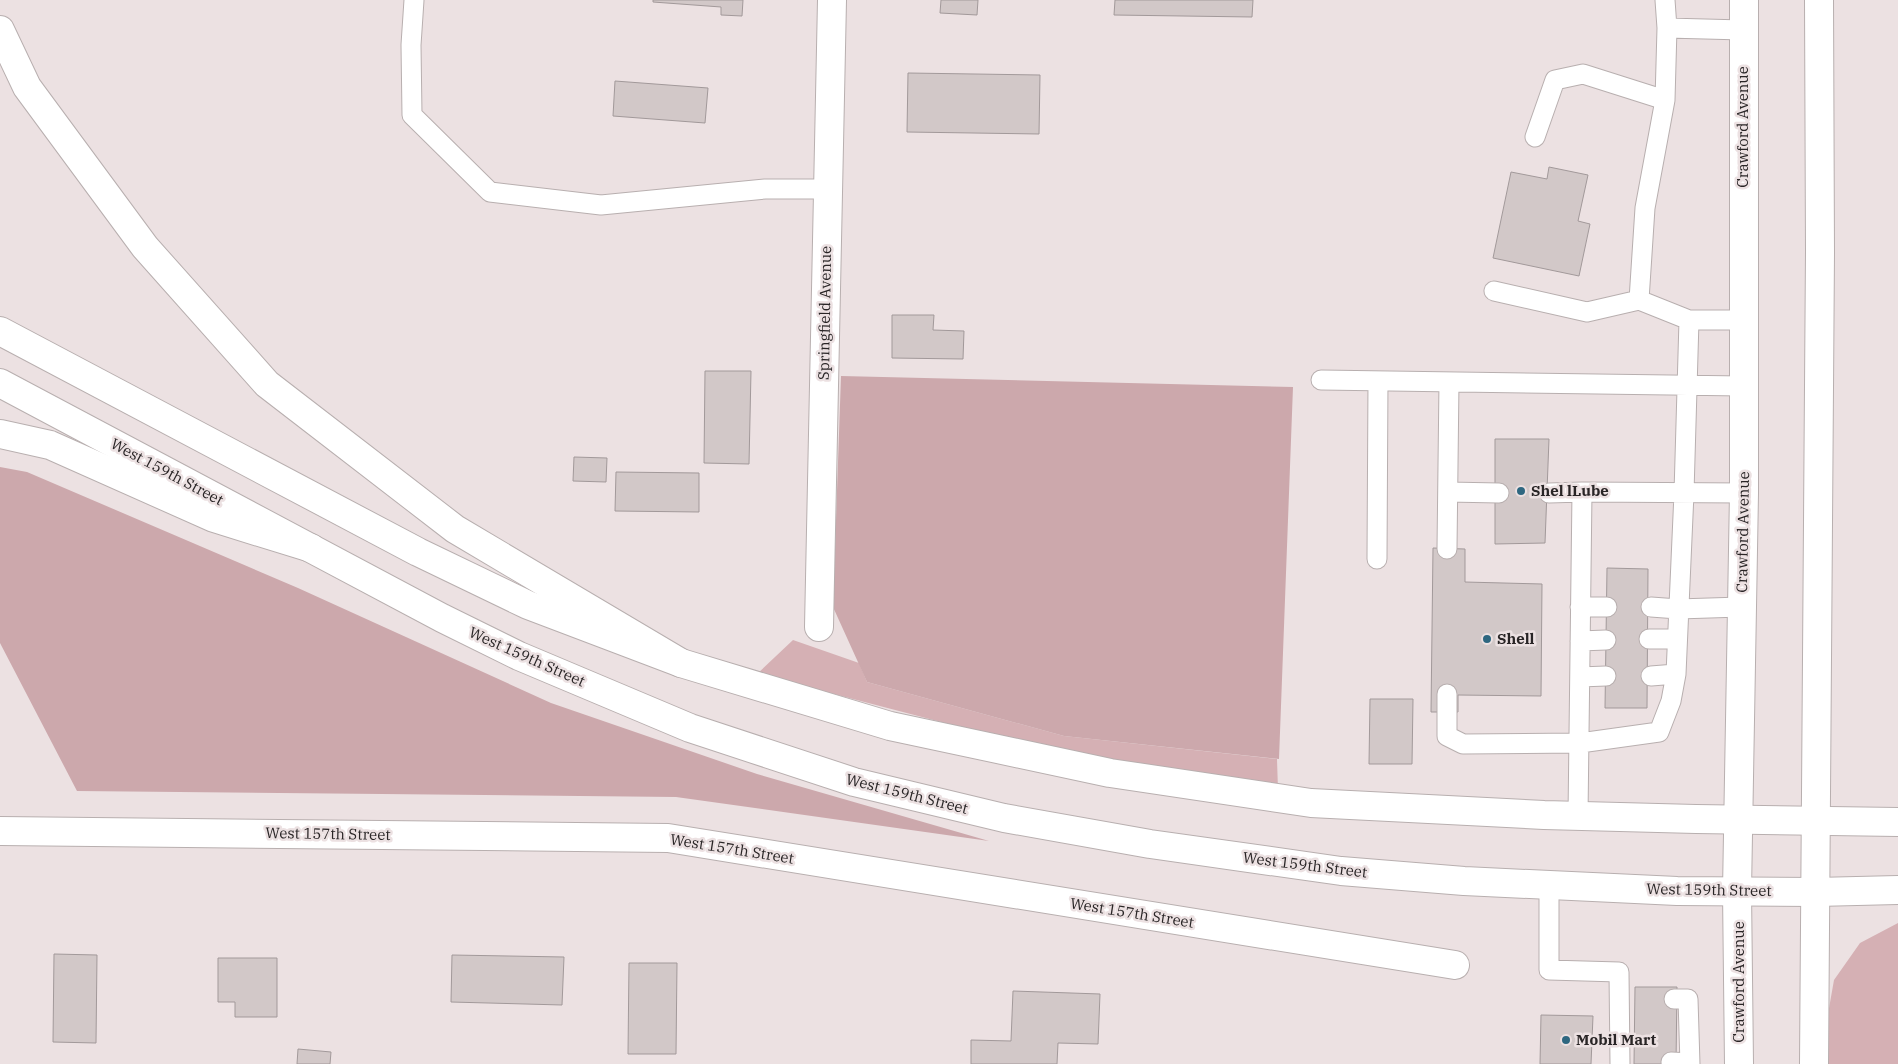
<svg xmlns="http://www.w3.org/2000/svg" width="1898" height="1064" font-family="'IBM Plex Serif',serif">
	<style>
		.green { fill: #d5b0b4 }
		.forest { fill: #cca8ac }
		.building { fill: #d2c8c8; stroke: #a2999a }
		.lines { fill: none; stroke-linecap: round; stroke-linejoin: round }
		.lane-casing { stroke: #b8afaf; stroke-width: 21 }
		.street-casing { stroke: #b8afaf; stroke-width: 30 }
		.secondary-casing { stroke: #b8afaf; stroke-width: 30 }
		.primary-casing { stroke: #b8afaf; stroke-width: 30 }
		.highway-casing { stroke: #b8afaf; stroke-width: 30 }
		.lane { stroke: #fff; stroke-width: 19 }
		.street { stroke: #fff; stroke-width: 28 }
		.secondary { stroke: #fff; stroke-width: 28 }
		.primary { stroke: #fff; stroke-width: 28 }
		.highway { stroke: #fff; stroke-width: 28 }
		.poi-dot { fill: #2e6780; stroke: #ece1e2; stroke-width: 2 }
		.labels { text-anchor: middle; stroke-width: 5; stroke-linejoin: round; paint-order: stroke }
		.street-label { font-size: 15px; fill: #292526; stroke: #ece1e2 }
		.poi-label { font-size: 15px; font-weight: bold; fill: #292526; stroke: #ece1e2; text-anchor: start }
	</style>
	<rect width="100%" height="100%" fill="#ece1e2"/>
	<path class="green" d="M793 640 859 663 867 682 1064 736 1277 759 1278 790 1112 760 945 723 757 674Z
		M1898 923V1064H1824L1825 1031 1834 980 1860 943Z"/>
	<path class="forest" d="M841 376 1293 387 1279 759 1064 736 867 682 833 607Z
		M0 467 27 472 298 588 551 703 757 774 989 841 676 797 77 791 0 643Z"/>
	<path class="building" d="M653 0H743L742 16 721 15V7L653 2Z
		M941 0H978L977 15 940 13Z
		M1115 0H1253L1252 17 1114 15Z
		M908 73 1040 75 1039 134 907 132Z
		M615 81 708 88 705 123 613 116Z
		M1549 167 1588 175 1578 221 1590 224 1579 276 1493 258 1511 172 1547 179Z
		M892 315H934L933 330 964 331 963 359 892 358Z
		M705 371H751L749 464 704 463Z
		M1495 439H1549L1545 543 1495 544Z
		M574 457 607 458 606 482 573 481Z
		M616 472 699 473V512L615 511Z
		M1433 548 1465 549V582L1542 584 1541 696 1458 695V712H1431Z
		M1607 568 1648 569 1647 708H1605Z
		M1370 699H1413L1412 764H1369Z
		M54 954 97 955 96 1043 53 1042Z
		M452 955 564 957 562 1005 451 1002Z
		M218 958H277V1017H235V1002H218Z
		M629 963H677L676 1054H628Z
		M1635 987H1677L1676 1064H1634Z
		M1013 991 1100 994 1098 1044 1058 1043 1057 1064H971V1040L1011 1041Z
		M1541 1015 1593 1016 1591 1064H1540Z
		M298 1049 331 1052 330 1064H297Z"/>
	<g class="lines">
		<defs>
			<path id="lane" d="M414 0 411 45 412 115 490 192 601 205 765 189H828
				M1665 0 1667 28
				M1743 30 1667 28 1665 100 1645 208 1639 300 1689 320H1743
				M1535 137 1555 80 1583 74 1665 100
				M1494 291 1587 312 1639 300
				M1321 380 1743 386
				M1448 492 1499 493
				M1549 493 1582 492
				M1447 549 1449 382
				M1377 559 1378 381
				M1580 607H1607
				M1651 607 1678 609 1741 607
				M1649 639H1676
				M1580 641 1606 640
				M1651 676 1676 674
				M1580 677 1606 676
				M1447 694V736L1463 744 1580 743 1659 732 1671 701 1676 674 1684 493 1689 320
				M1578 816 1582 492 1744 493
				M1549 885V970L1619 972 1620 1064
				M1674 999H1688L1690 1064
				M1671 1062 1690 1063"/>
			<path id="street" d="M819 627 832 0
				M0 831 668 838 1455 965"/>
			<path id="secondary" d="M1739 1064 1737 891 1744 493V0
				M1814 1064 1820 252 1819 0"/>
			<path id="primary" d="M0 331 418 552 528 605 681 663 890 726 1110 773 1311 803 1544 815 1696 819 1898 822
				M0 383 442 618 519 656 690 728 854 782 1004 818 1150 844 1341 871 1464 881 1677 891 1816 892 1898 890"/>
			<path id="highway" d="M0 30 27 87 145 247 267 384 455 529 681 663
				M0 434 50 445 214 518 311 548"/>
		</defs>
		<use href="#lane" class="lane-casing"/>
		<use href="#street" class="street-casing"/>
		<use href="#secondary" class="secondary-casing"/>
		<use href="#primary" class="primary-casing"/>
		<use href="#highway" class="highway-casing"/>
		<use href="#lane" class="lane"/>
		<use href="#street" class="street"/>
		<use href="#secondary" class="secondary"/>
		<use href="#primary" class="primary"/>
		<use href="#highway" class="highway"/>
	</g>
	<g class="poi-dot">
		<circle cx="1521" cy="491" r="5"/>
		<circle cx="1487" cy="639" r="5"/>
		<circle cx="1566" cy="1040" r="5"/>
	</g>
	<g class="labels">
		<g class="street-label">
			<text transform="translate(1743 127) rotate(-90)" y="5">Crawford Avenue</text>
			<text transform="translate(825 313) rotate(-89)" y="5">Springfield Avenue</text>
			<text transform="translate(167 472) rotate(28)" y="5">West 159th Street</text>
			<text transform="translate(1743 532) rotate(-89)" y="5">Crawford Avenue</text>
			<text transform="translate(527 657) rotate(24)" y="5">West 159th Street</text>
			<text transform="translate(907 794) rotate(14)" y="5">West 159th Street</text>
			<text transform="translate(328 834) rotate(1)" y="5">West 157th Street</text>
			<text transform="translate(732 849) rotate(9)" y="5">West 157th Street</text>
			<text transform="translate(1305 865) rotate(7)" y="5">West 159th Street</text>
			<text transform="translate(1709 890) rotate(1)" y="5">West 159th Street</text>
			<text transform="translate(1132 913) rotate(9)" y="5">West 157th Street</text>
			<text transform="translate(1739 982) rotate(-90)" y="5">Crawford Avenue</text>
		</g>
		<g class="poi-label">
			<text x="1531" y="496">Shel lLube</text>
			<text x="1497" y="644">Shell</text>
			<text x="1576" y="1045">Mobil Mart</text>
		</g>
	</g>
</svg>
